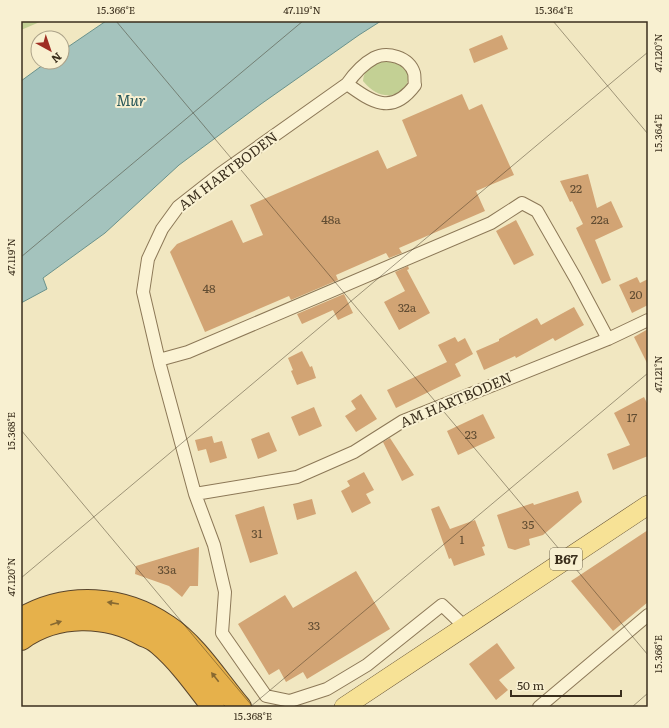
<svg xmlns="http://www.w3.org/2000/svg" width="669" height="728" font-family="Literata,serif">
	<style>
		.green { fill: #c3d094 }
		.water { fill: #a4c3bd; stroke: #6a928c }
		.building { fill: #d2a474 }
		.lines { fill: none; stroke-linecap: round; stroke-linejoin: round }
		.minor-casing { stroke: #8c7857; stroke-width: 14 }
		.primary-casing { stroke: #59452c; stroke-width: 20 }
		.motorway-casing { stroke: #59452c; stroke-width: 24 }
		.minor { stroke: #fbf3d4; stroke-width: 12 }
		.primary { stroke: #f7e296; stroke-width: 19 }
		.motorway { stroke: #e6b14b; stroke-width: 22 }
		.oneway { fill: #876931 }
		.ticks { fill: none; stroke: #3a2e1c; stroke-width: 1; stroke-opacity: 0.45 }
		.labels { text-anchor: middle; stroke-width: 4; stroke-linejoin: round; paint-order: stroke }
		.number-label { font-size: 12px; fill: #604c32 }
		.shield { fill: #f8f0d1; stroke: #736852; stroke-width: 1 }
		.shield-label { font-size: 13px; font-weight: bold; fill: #3a2e1c }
		.street-label { font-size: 14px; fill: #3a2e1c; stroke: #f8f0d1 }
		.water-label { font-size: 15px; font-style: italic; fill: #2a595b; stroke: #f8f0d1 }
		.neatline { fill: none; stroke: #3a2e1c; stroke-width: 1.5 }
		.ticks-label { font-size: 10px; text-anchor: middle; fill: #3a2e1c }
	</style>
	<rect width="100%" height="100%" fill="#f1e7c1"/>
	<path class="green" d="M28 21H42L21 30V23Z
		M382 61C436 64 395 121 363 81 364 69 371 65 382 61Z"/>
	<path class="water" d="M106 21H381L359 35 261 104 179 165 105 233 43 278 47 289 21 303V81L47 62H62V51Z"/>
	<path class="building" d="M502 35 508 49 474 63 469 49Z
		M462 94 469 110 482 104 514 175 476 191 485 211 399 248 402 253 389 258 386 253 336 275 338 280 291 300 289 296 205 332 170 252 177 244 232 220 243 243 263 235 250 205 378 150 387 169 417 156 402 120Z
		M588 174 597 208 611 201 623 227 595 240 611 280 602 284 576 228 583 224 572 201 570 202 560 181Z
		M516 220 534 255 514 265 496 231Z
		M408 266 409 269 407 270 430 313 399 330 384 302 405 291 395 272Z
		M637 277 640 283 648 279V305L632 313 619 285Z
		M344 294 353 313 338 320 333 310 302 324 297 314Z
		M574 307 584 325 555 341 553 338 516 358 515 356 484 370 476 351 499 341V339L537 318 541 325Z
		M648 329V365L634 337Z
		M455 337 458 342 465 338 473 354 455 364 461 376 396 408 387 390 447 362 438 345Z
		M302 351 310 367 312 366 316 378 297 385 291 371 293 370 288 358Z
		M361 394 377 419 356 432 345 416 356 409 351 401Z
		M644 397 648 405V456L613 470 607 454 630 445 614 413Z
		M314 407 322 426 299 436 291 417Z
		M483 414 495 438 458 455 447 431Z
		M269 432 277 451 258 459 251 439Z
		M212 436 214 443 222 441 227 458 210 463 206 449 198 451 195 440Z
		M390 438 414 475 402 481 383 442Z
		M364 472 374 490 366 494 371 503 352 513 341 491 350 486 347 481Z
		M578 491 582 502 543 535 529 539 530 545 515 550 508 548 497 515 533 503 534 505Z
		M312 499 316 514 297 520 293 504Z
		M264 506 278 554 250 563 235 515Z
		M439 506 450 529 475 520 485 546 482 547 485 555 454 566 451 558 449 559 431 509Z
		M648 530V602L613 631 571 581Z
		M199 547 198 586H190L182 597 169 586 135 574 136 566Z
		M356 571 390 629 307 679 303 672 286 682 279 669 269 675 238 624 285 595 293 608Z
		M497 643 515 668 499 680 508 690 496 700 469 664Z"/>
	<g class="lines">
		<defs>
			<path id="minor" d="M347 84C354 74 363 64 374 58 387 51 409 57 414 73 415 76 414 81 415 85 392 116 372 102 347 84L220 174 178 207 162 229 148 259 143 292 160 365 195 494 214 545 225 592 222 633 266 696 290 701 327 689 367 665 442 605 464 626
				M159 360 188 352 491 223 522 203 537 211 576 279 608 339
				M195 494 297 477 354 452 403 421 608 339 648 320
				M539 707 648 615"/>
			<path id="primary" d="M344 707 648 505"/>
			<path id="motorway" d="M21 619C67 592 124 596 167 626 196 645 218 681 240 707
				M21 639C57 613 106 614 143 635 149 637 155 640 159 644 180 662 196 685 213 707"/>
		</defs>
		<use href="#minor" class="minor-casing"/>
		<use href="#primary" class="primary-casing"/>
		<use href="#motorway" class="motorway-casing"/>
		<use href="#minor" class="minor"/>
		<use href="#primary" class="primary"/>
		<use href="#motorway" class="motorway"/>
	</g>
	<defs><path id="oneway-solid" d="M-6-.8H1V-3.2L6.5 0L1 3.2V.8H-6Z"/></defs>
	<g class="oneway">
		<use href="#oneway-solid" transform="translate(113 603) rotate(-171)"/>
		<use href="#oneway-solid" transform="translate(56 623) rotate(-19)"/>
		<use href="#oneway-solid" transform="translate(215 677) rotate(-128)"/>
	</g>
	<path class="ticks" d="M116 21 648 655M553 21 648 134M21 257 303 21M21 430 253 707M21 578 648 52M250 707 648 373M632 707 648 693"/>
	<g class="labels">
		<g class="number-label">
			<text x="576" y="193">22</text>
			<text x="331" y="224">48a</text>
			<text x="600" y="224">22a</text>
			<text x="209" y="293">48</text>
			<text x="636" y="299">20</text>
			<text x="407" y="312">32a</text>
			<text x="632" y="422">17</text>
			<text x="471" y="439">23</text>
			<text x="528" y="529">35</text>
			<text x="257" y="538">31</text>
			<text x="462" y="544">1</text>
			<text x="167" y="574">33a</text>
			<text x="314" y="630">33</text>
		</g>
		<rect class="shield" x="550" y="548" width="32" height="22" rx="3"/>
		<g class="shield-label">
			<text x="566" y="564">B67</text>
		</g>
		<g class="street-label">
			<text transform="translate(228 171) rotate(-37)" y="5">AM HARTBODEN</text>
			<text transform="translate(456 400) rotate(-23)" y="5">AM HARTBODEN</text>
		</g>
		<g class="water-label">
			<text x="131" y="106">Mur</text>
		</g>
	</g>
	<rect width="669" height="728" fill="none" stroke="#f8f0d1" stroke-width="44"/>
	<g transform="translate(50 50) rotate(140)"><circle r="19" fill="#f8f0d1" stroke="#aca289"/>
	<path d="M0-3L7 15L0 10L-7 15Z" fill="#9f2e23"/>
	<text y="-6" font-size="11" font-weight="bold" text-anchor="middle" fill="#3a2e1c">N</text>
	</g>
	<path d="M511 690v6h110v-6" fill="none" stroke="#3a2e1c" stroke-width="2"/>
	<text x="517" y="690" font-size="12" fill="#3a2e1c" stroke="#f8f0d1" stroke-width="3" paint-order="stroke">50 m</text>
	<rect x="22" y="22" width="625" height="684" class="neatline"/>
	<g class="ticks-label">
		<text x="116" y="14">15.366°E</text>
		<text x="302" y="14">47.119°N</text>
		<text x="554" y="14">15.364°E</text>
		<text transform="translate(658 53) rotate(-90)" y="4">47.120°N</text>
		<text transform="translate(658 133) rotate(-90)" y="4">15.364°E</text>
		<text transform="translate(11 257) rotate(-90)" y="4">47.119°N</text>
		<text transform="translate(658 374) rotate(-90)" y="4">47.121°N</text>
		<text transform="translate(11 431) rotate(-90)" y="4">15.368°E</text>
		<text transform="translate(11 577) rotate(-90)" y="4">47.120°N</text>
		<text transform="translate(658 654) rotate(-90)" y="4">15.366°E</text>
		<text x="253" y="720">15.368°E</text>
	</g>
</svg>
